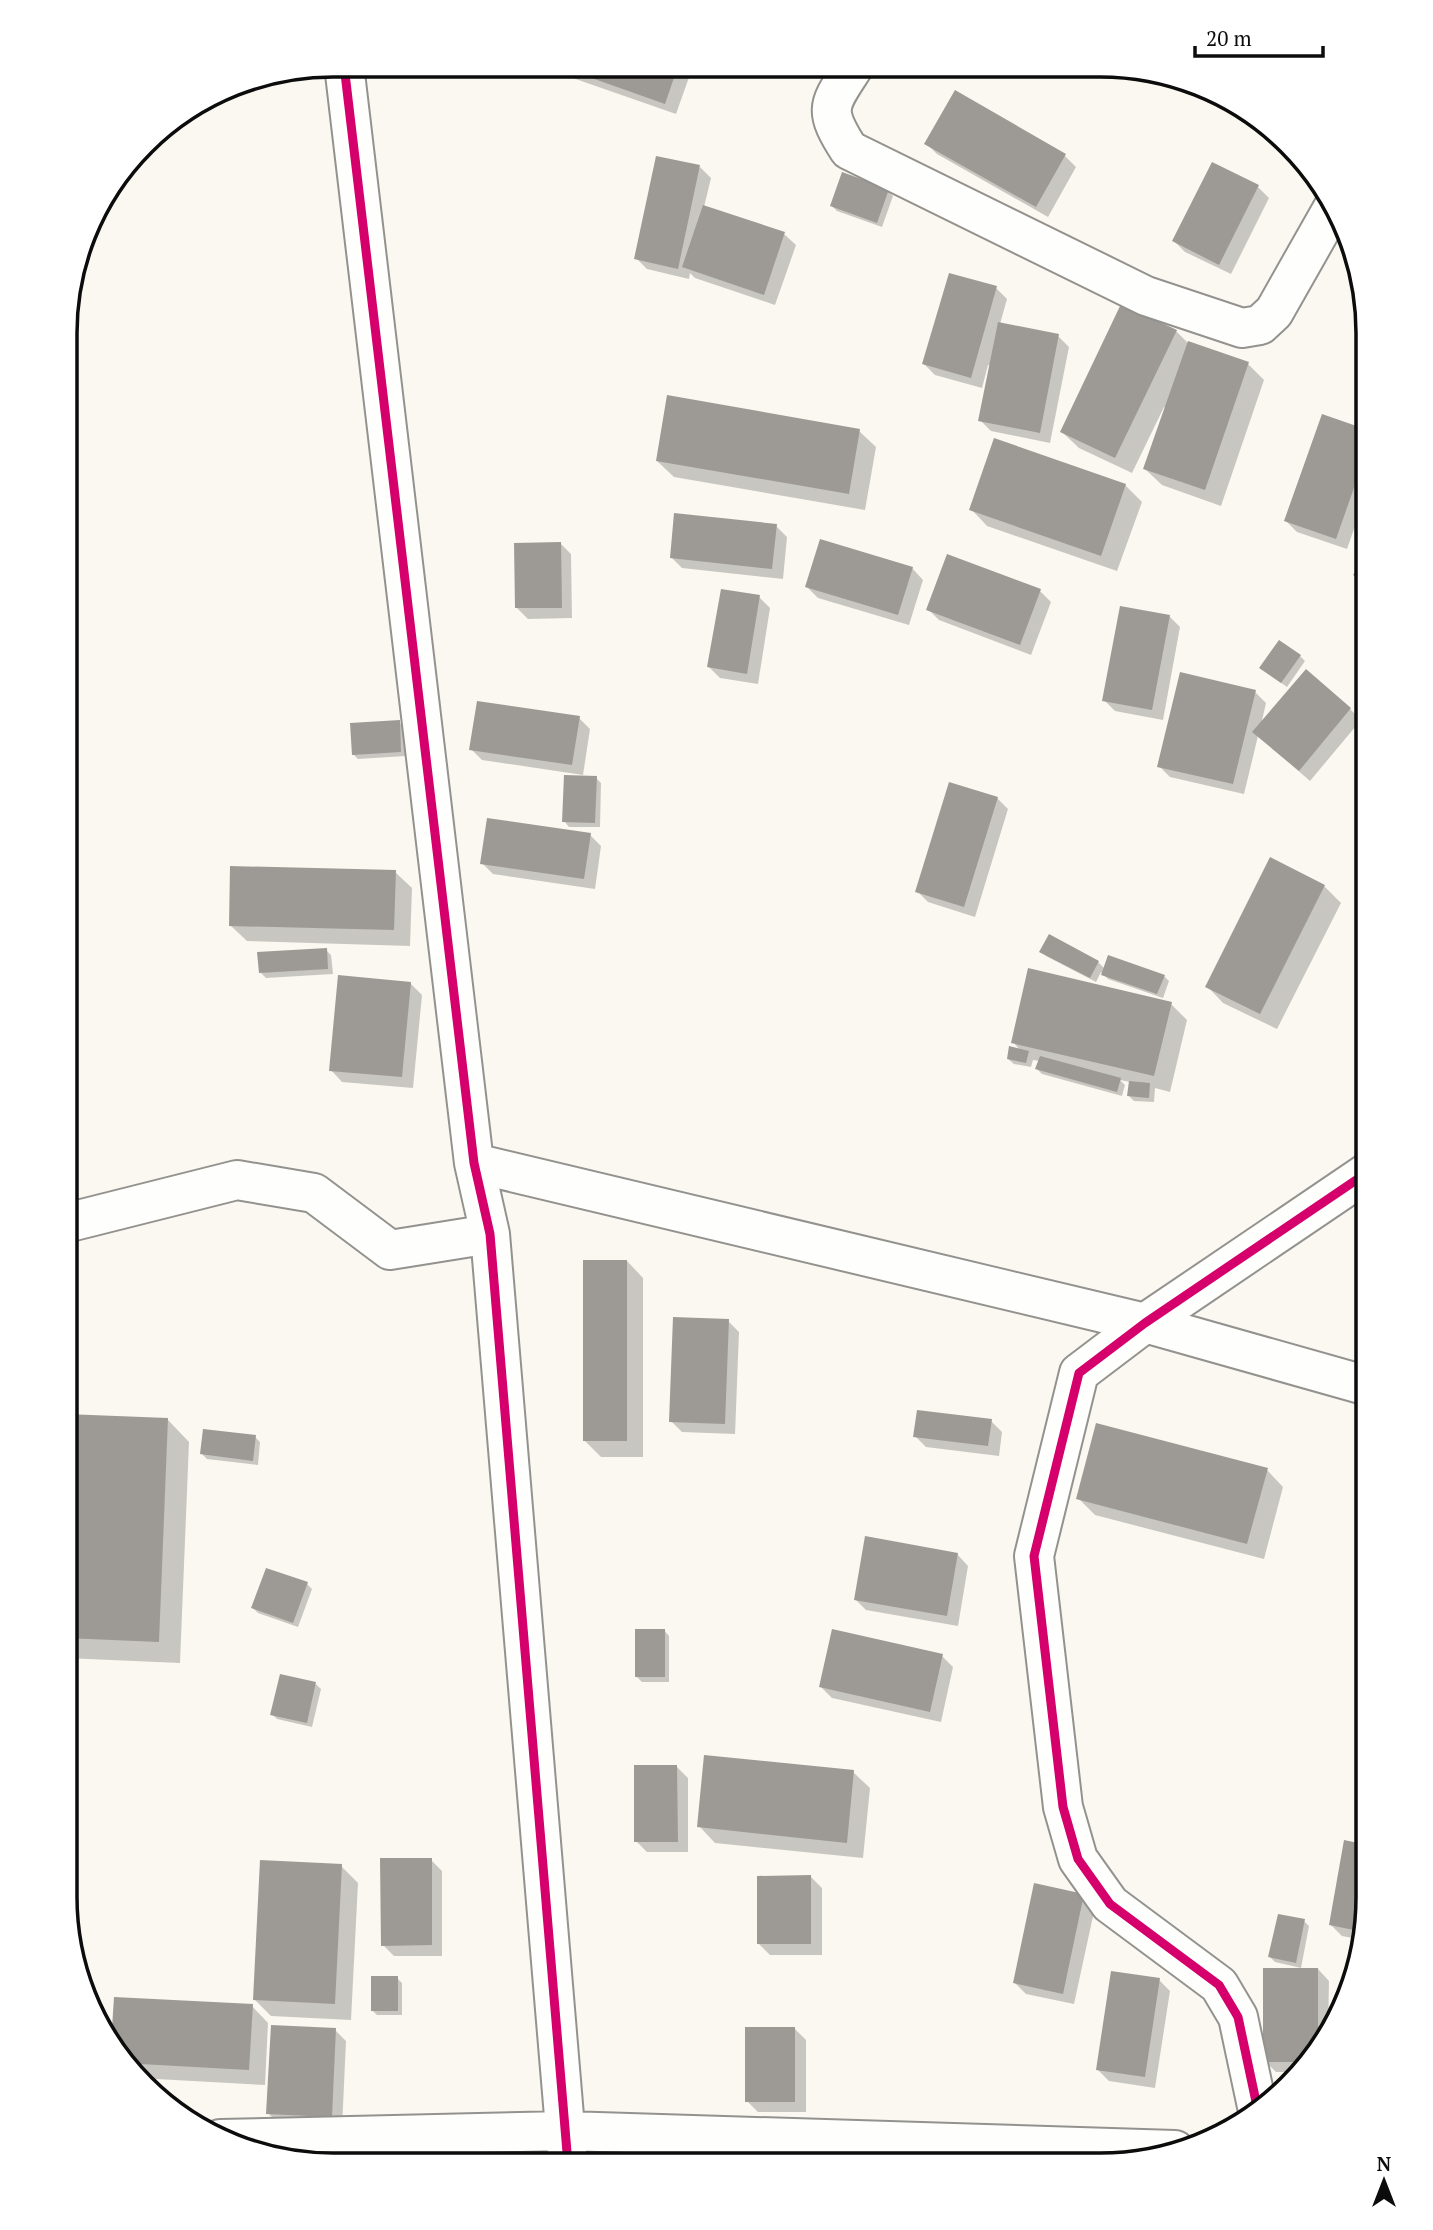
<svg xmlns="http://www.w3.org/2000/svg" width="1433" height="2230" font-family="'PT Serif',serif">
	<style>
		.shadow { fill: #0003 }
		.building { fill: #9d9a96 }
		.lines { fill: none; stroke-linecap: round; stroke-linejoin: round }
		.minor-casing { stroke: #93928f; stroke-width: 42 }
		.minor { stroke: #fefefd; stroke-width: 38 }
		.cycleway-casing { stroke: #fff; stroke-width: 13 }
		.cycleway { stroke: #d6006c; stroke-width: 9 }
		.rim { fill: none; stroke: #0c0c0c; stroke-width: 3.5 }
	</style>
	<rect width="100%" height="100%" fill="#faf8f0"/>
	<path class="shadow" d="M556 65 693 66 676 114 567 76Z
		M955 93 1065 156 1076 167 1048 217 937 154 926 143Z
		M700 167 711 178 704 207 784 234 796 245 775 305 695 278 690 273 689 279 647 269 636 258Z
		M1258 187 1269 198 1231 274 1185 252 1174 241Z
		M888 191 893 196 882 227 837 211 832 206Z
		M996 288 1007 299 1000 324 1058 336 1069 347 1050 443 991 431 980 420 991 366 988 365 982 388 935 375 924 364Z
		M1176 331 1188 343 1248 364 1264 380 1221 506 1162 485 1145 469 1167 408 1164 407 1132 473 1079 448 1062 432Z
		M1323 416 1368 432V489L1347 549 1297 532 1286 521Z
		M859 431 876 447 865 510 674 477 657 461Z
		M1125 485 1142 502 1117 571 987 526 971 509Z
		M776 526 787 537 783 579 682 568 671 557Z
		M560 543 571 554 572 618 528 619 517 608Z
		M912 568 923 580 909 625 818 598 807 587Z
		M1040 591 1051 602 1031 655 939 620 928 609Z
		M759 597 770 608 758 684 720 678 709 667Z
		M1169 616 1180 627 1163 720 1115 711 1104 700Z
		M1300 656 1305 661 1287 687 1267 673Z
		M1255 692 1266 703 1261 725 1350 709 1361 720 1310 781 1258 736 1244 794 1170 777 1159 766Z
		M579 718 590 729 583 775 482 760 471 749Z
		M399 722 404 727 406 756 358 759 353 754Z
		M596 778 601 783 600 827H569L564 821Z
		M997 798 1008 809 975 917 928 902 917 891Z
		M590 835 601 846 595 889 493 874 482 863Z
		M395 872 412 888 410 946 247 941 230 925Z
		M1324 886 1341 903 1277 1029 1223 1003 1207 986Z
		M326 950 331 955 333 974 266 978 261 973Z
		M1041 951 1098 962 1105 969 1164 976 1169 981 1163 998 1108 979 1101 972 1096 982 1046 956Z
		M410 983 422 995 413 1088 342 1082 331 1070Z
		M1171 1004 1187 1020 1170 1092 1155 1088 1154 1102 1134 1101 1129 1096 1130 1082 1120 1080 1125 1085 1122 1096 1042 1074 1037 1069 1040 1061 1033 1060 1031 1067 1014 1064 1008 1059 1021 1051 1013 1042Z
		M627 1261 643 1278V1457H601L584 1440Z
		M728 1321 739 1332 735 1434 682 1432 671 1421Z
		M65 1416 168 1420 189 1442 180 1663 65 1658Z
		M991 1421 1002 1432 999 1456 926 1447 915 1436Z
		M255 1437 260 1442 258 1465 207 1459 202 1454Z
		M1267 1470 1283 1487 1264 1559 1095 1515 1078 1498Z
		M957 1554 968 1566 958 1626 866 1610 855 1599Z
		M307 1584 312 1589 298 1627 258 1613 253 1608Z
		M664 1630 669 1636V1682H642L637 1677Z
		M942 1656 953 1667 941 1722 832 1698 821 1687Z
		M316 1684 321 1689 312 1727 277 1719 272 1714Z
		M677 1767 688 1778V1852H647L636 1841Z
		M853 1772 870 1788 863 1858 715 1843 699 1826Z
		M431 1860 442 1871V1956H394L383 1945Z
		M341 1866 358 1883 351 2020 271 2016 254 1999Z
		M811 1877 822 1888V1955H770L759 1944Z
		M1084 1895 1095 1907 1074 2004 1026 1994 1015 1983Z
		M1368 1915 1363 1940 1342 1936 1331 1925Z
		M1304 1921 1309 1926 1301 1968 1275 1962 1270 1957Z
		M1318 1969 1329 1981 1328 2036 1323 2046 1300 2072H1276L1265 2061Z
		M397 1978 402 1983V2015H377L372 2010Z
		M1159 1980 1170 1991 1155 2088 1109 2081 1098 2070Z
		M115 1999 252 2006 268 2023 265 2085 138 2078 120 2061 113 2047Z
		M795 2029 806 2040V2112H758L747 2101Z
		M335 2030 346 2041 342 2128 279 2124 268 2113Z"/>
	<path class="building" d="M555 65 606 66H678L665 104Z
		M955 90 1066 154 1036 207 924 144Z
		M656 156 700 165 678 269 634 259Z
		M1212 162 1259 185 1219 265 1172 241Z
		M842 172 889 189 877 223 830 206Z
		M703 205 785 232 764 295 682 267Z
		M949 273 997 286 971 378 922 364Z
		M1121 304 1177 330 1115 458 1060 432Z
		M998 322 1059 334 1040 433 978 421Z
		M1188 341 1249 362 1205 490 1143 469Z
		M667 395 860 429 849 494 656 461Z
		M1322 414 1368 430V448L1336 539 1284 521Z
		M994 438 1126 484 1101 556 969 510Z
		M674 513 777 524 772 569 670 558Z
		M820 539 913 567 898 615 805 587Z
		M561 542 562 608H515L514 543Z
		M1368 553V584L1353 575Z
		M947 554 1041 589 1020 645 926 610Z
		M721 589 760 595 747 674 707 667Z
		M1120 606 1170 615 1152 710 1102 701Z
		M1279 640 1301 655 1281 683 1259 668Z
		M1306 669 1351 708 1299 771 1252 732Z
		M1180 672 1256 690 1233 784 1157 767Z
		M477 701 580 716 572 765 469 750Z
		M400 720 401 752 352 755 350 723Z
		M564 775 597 776 595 823 562 822Z
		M949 782 998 797 964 907 915 892Z
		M487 818 591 833 584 879 480 864Z
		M1270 857 1325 885 1260 1014 1205 987Z
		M230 866 396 870 394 930 229 926Z
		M1049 934 1099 961 1090 978 1039 952Z
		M327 948 328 969 259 973 257 952Z
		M1108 955 1165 975 1157 994 1101 975Z
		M1028 968 1172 1002 1154 1076 1011 1043Z
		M338 975 411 982 402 1077 329 1071Z
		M1009 1046 1029 1051 1026 1063 1007 1059Z
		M1040 1056 1121 1078 1117 1092 1035 1069Z
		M1129 1081 1150 1083 1149 1098 1127 1096Z
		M583 1260H627V1441H583Z
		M673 1317 729 1319 725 1424 669 1422Z
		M917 1410 992 1419 988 1446 913 1437Z
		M65 1414 168 1418 159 1642 65 1638Z
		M1096 1423 1268 1468 1247 1544 1076 1499Z
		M203 1429 256 1435 253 1461 200 1454Z
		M865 1536 958 1553 947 1616 854 1600Z
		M266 1568 308 1582 293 1623 251 1608Z
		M635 1629H665V1677H635Z
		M832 1629 943 1654 930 1712 819 1687Z
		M280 1674 316 1682 307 1723 270 1715Z
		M704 1755 854 1770 847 1843 697 1827Z
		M634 1765H677L678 1842H634Z
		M1344 1840 1368 1845V1915L1364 1932 1329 1925Z
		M380 1858H432V1945L381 1946Z
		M260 1860 342 1864 335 2004 253 2000Z
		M811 1875V1944H757V1876Z
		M1034 1883 1084 1894 1063 1994 1013 1983Z
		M1278 1914 1305 1919 1296 1963 1268 1957Z
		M1263 1968H1318V2052L1309 2062H1263Z
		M1111 1971 1160 1978 1145 2077 1096 2070Z
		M371 1976H398V2011H371Z
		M114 1997 253 2004 249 2070 122 2063 111 2044Z
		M271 2025 336 2028 332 2117 266 2114Z
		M745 2027H795V2102H745Z"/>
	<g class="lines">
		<defs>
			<path id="minor" d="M344 65 474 1163 490 1234 568 2164
				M854 66C829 105 822 108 849 150L1146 296 1242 328 1260 325 1274 312 1334 206
				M474 1163 1145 1323 1368 1386
				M66 1223 237 1180 314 1193 390 1250 490 1234
				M1258 2111 1238 2017 1219 1985 1110 1904 1078 1859 1063 1807 1034 1556 1079 1373 1145 1323 1368 1172
				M220 2139 566 2131 1175 2150"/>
		</defs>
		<use href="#minor" class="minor-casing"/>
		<use href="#minor" class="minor"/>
		<defs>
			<path id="cycleway" d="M344 65 474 1163 490 1234 568 2164
				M1258 2111 1238 2017 1219 1985 1110 1904 1078 1859 1063 1807 1034 1556 1079 1373 1145 1323 1368 1172"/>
		</defs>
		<use href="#cycleway" class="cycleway-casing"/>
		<use href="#cycleway" class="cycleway"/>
	</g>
	<path d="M0 0H1433V2230H0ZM333 77H1100A256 256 0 0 1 1356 333V1897A256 256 0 0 1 1100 2153H333A256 256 0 0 1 77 1897V333A256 256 0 0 1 333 77Z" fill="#fff" fill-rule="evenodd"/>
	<path class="rim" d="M333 77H1100A256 256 0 0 1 1356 333V1897A256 256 0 0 1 1100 2153H333A256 256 0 0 1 77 1897V333A256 256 0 0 1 333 77Z"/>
	<g transform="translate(1384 2181)" stroke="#ffffff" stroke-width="5" paint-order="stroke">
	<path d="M0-5L12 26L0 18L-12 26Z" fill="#0c0c0c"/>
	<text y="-10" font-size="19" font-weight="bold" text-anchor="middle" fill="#0c0c0c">N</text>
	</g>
	<path d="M1195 46v10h128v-10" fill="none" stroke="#0c0c0c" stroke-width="3.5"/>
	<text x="1206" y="46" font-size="21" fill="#0c0c0c" stroke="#ffffff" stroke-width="5" paint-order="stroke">20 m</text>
</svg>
